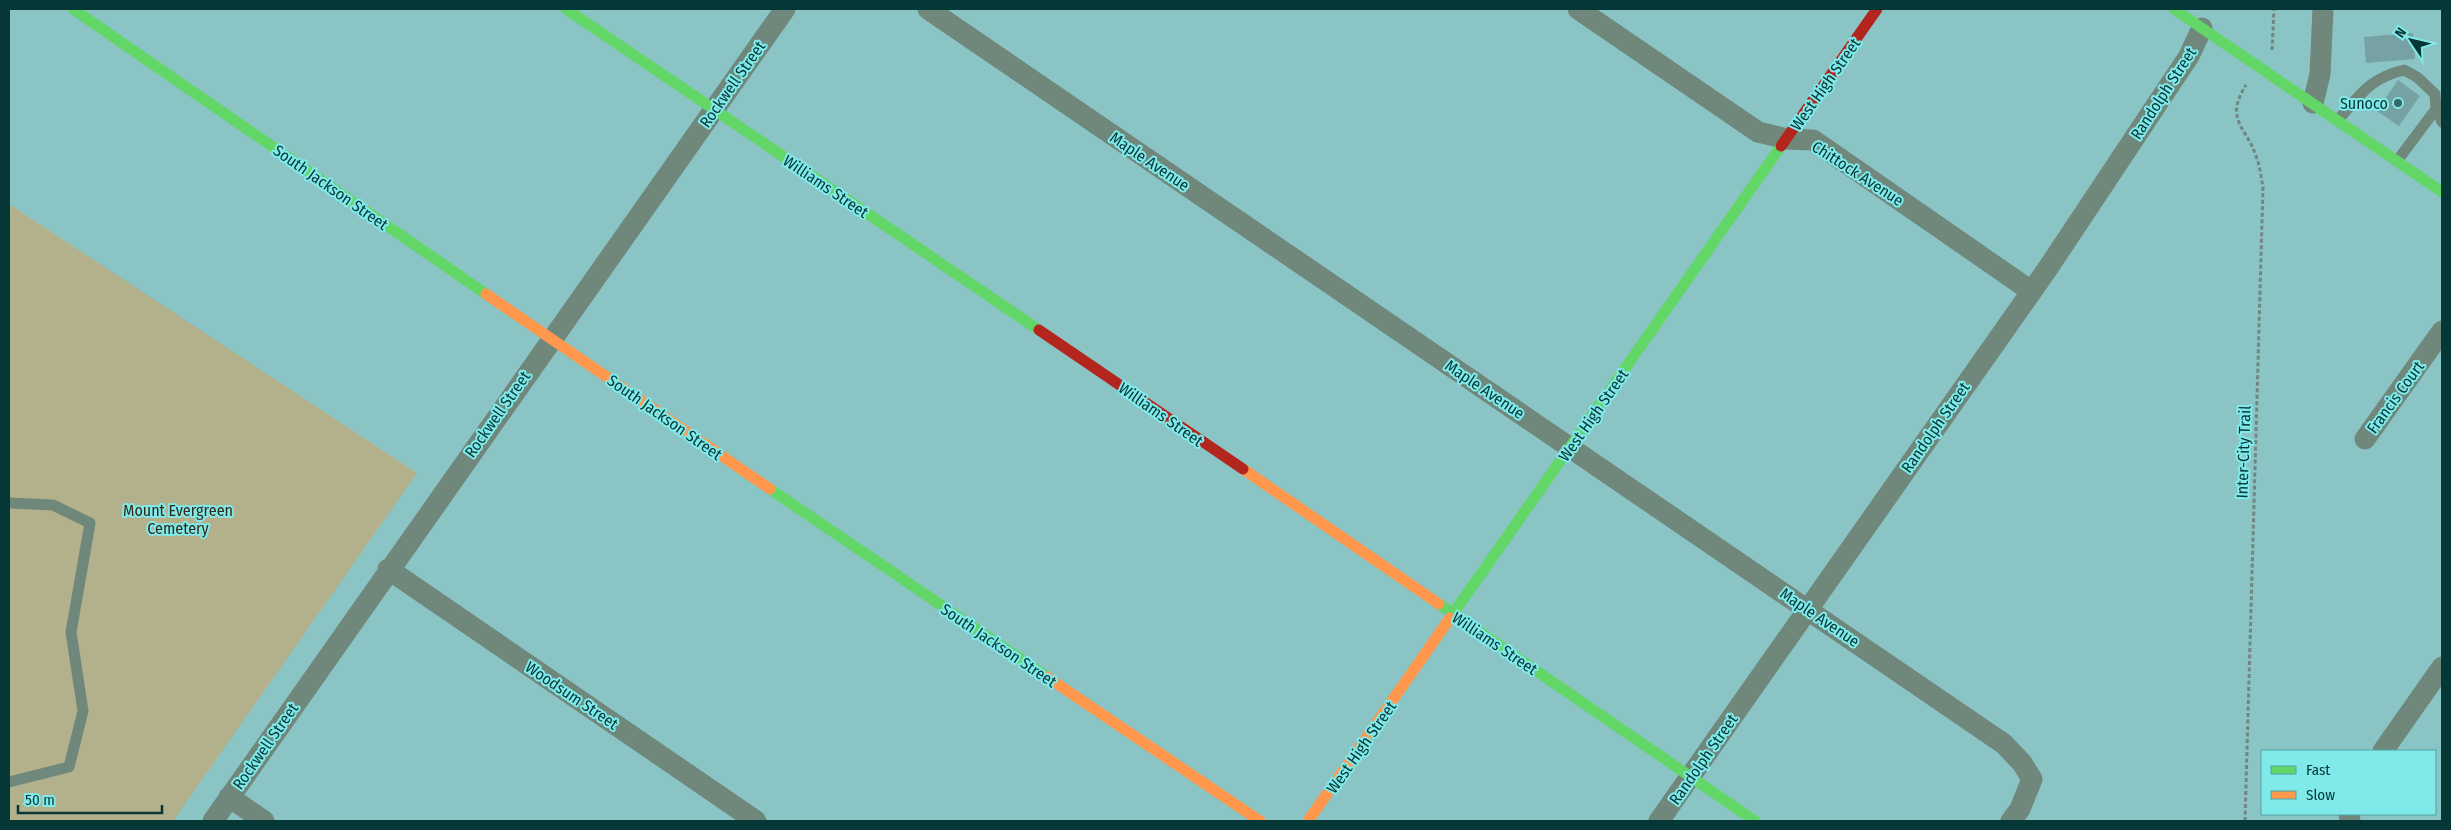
<svg xmlns="http://www.w3.org/2000/svg" width="2451" height="830" font-family="'Fira Sans Condensed',sans-serif">
	<style>
		.green { fill: #b2b18c }
		.building { fill: #76a2a3 }
		.lines { fill: none; stroke-linecap: round; stroke-linejoin: round }
		.path { stroke: #708780; stroke-width: 3; stroke-dasharray: 4 2.5; stroke-linecap: butt }
		.lane { stroke: #70877c; stroke-width: 11 }
		.street { stroke: #70877c; stroke-width: 21 }
		.fast { stroke: #63d668; stroke-width: 11 }
		.slow { stroke: #ff974d; stroke-width: 11 }
		.jam { stroke: #b3261e; stroke-width: 11 }
		.poi-dot { fill: #346869; stroke: #80eaea; stroke-width: 2 }
		.labels { text-anchor: middle; stroke-width: 4; stroke-linejoin: round; paint-order: stroke }
		.street-label { font-size: 16px; fill: #053737; stroke: #80eaea }
		.poi-label { font-size: 16px; fill: #053737; stroke: #80eaea; text-anchor: end }
		.park-label { font-size: 16px; fill: #352815; stroke: #80eaea }
	</style>
	<rect width="100%" height="100%" fill="#8bc4c5"/>
	<path class="green" d="M9 204 417 473 173 821H9Z"/>
	<path class="building" d="M2413 33 2415 59 2366 63 2364 37Z
		M2398 80 2420 96 2399 126 2377 111Z"/>
	<g class="lines">
		<path class="path" d="M2272 50 2274 9
			M2245 821 2263 187C2261 177 2260 166 2256 156 2246 126 2224 120 2246 85"/>
		<path class="lane" d="M2338 120C2360 95 2370 78 2404 70L2417 77 2435 94 2436 109 2442 122
			M2397 161 2436 109
			M9 503 53 505 90 523 71 632 83 711 69 767 9 782"/>
		<path class="street" d="M928 9 2004 744 2022 763 2032 779 2020 809 2011 821
			M1578 9 1758 132 1787 139 1813 140 2031 291
			M2313 103 2320 74 2323 9
			M2365 439 2442 331
			M388 569 756 821
			M2383 751 2442 667
			M229 797 264 821
			M2349 814 2350 821
			M213 821 785 9
			M1659 821 2046 271 2189 56 2202 28"/>
		<path class="fast" d="M73 9 486 294
			M566 9 1039 330
			M2174 9 2442 192
			M770 489 1047 677
			M1439 604 1755 821
			M1450 618 1781 146"/>
		<path class="slow" d="M486 294 770 489
			M1243 469 1439 604
			M1047 677 1260 821
			M1308 821 1450 618"/>
		<path class="jam" d="M1781 146 1877 9
			M1039 330 1243 469"/>
	</g>
	<circle class="poi-dot" cx="2398" cy="103" r="5"/>
	<g class="labels">
		<g class="street-label">
			<text transform="translate(732 84) rotate(-55)" y="6">Rockwell Street</text>
			<text transform="translate(1825 84) rotate(-55)" y="6">West High Street</text>
			<text transform="translate(2163 93) rotate(-57)" y="6">Randolph Street</text>
			<text transform="translate(1150 161) rotate(34)" y="6">Maple Avenue</text>
			<text transform="translate(1858 173) rotate(33)" y="6">Chittock Avenue</text>
			<text transform="translate(826 186) rotate(34)" y="6">Williams Street</text>
			<text transform="translate(331 187) rotate(35)" y="6">South Jackson Street</text>
			<text transform="translate(1485 389) rotate(34)" y="6">Maple Avenue</text>
			<text transform="translate(2395 397) rotate(-54)" y="6">Francis Court</text>
			<text transform="translate(497 414) rotate(-55)" y="6">Rockwell Street</text>
			<text transform="translate(1161 414) rotate(35)" y="6">Williams Street</text>
			<text transform="translate(1593 415) rotate(-55)" y="6">West High Street</text>
			<text transform="translate(665 417) rotate(35)" y="6">South Jackson Street</text>
			<text transform="translate(1935 427) rotate(-55)" y="6">Randolph Street</text>
			<text transform="translate(2243 452) rotate(-88)" y="6">Inter-City Trail</text>
			<text transform="translate(1820 617) rotate(34)" y="6">Maple Avenue</text>
			<text transform="translate(1495 643) rotate(34)" y="6">Williams Street</text>
			<text transform="translate(999 645) rotate(34)" y="6">South Jackson Street</text>
			<text transform="translate(572 695) rotate(34)" y="6">Woodsum Street</text>
			<text transform="translate(265 746) rotate(-55)" y="6">Rockwell Street</text>
			<text transform="translate(1361 747) rotate(-55)" y="6">West High Street</text>
			<text transform="translate(1703 759) rotate(-55)" y="6">Randolph Street</text>
		</g>
		<g class="poi-label">
			<text x="2388" y="109">Sunoco</text>
		</g>
		<g class="park-label">
			<text x="178" y="516">Mount Evergreen<tspan x="178" dy="18">Cemetery</tspan></text>
		</g>
	</g>
	<rect width="2451" height="830" fill="none" stroke="#053737" stroke-width="20"/>
	<rect x="2261" y="750" width="175" height="65" fill="#80eaea" stroke="#4fa2a2"/>
	<rect x="2271" y="766" width="25" height="8" fill="#63d668" stroke="#4fa2a2"/>
	<text x="2306" y="775" font-size="15" fill="#053737">Fast</text>
	<rect x="2271" y="791" width="25" height="8" fill="#ff974d" stroke="#4fa2a2"/>
	<text x="2306" y="800" font-size="15" fill="#053737">Slow</text>
	<g transform="translate(2411 40) rotate(305)" stroke="#80eaea" stroke-width="4" paint-order="stroke">
	<path d="M0-4L9 19L0 12L-9 19Z" fill="#053737"/>
	<text y="-8" font-size="14" font-weight="bold" text-anchor="middle" fill="#053737">N</text>
	</g>
	<path d="M18 805v8h144v-8" fill="none" stroke="#053737" stroke-width="2.5"/>
	<text x="25" y="805" font-size="15" fill="#053737" stroke="#80eaea" stroke-width="4" paint-order="stroke">50 m</text>
</svg>
